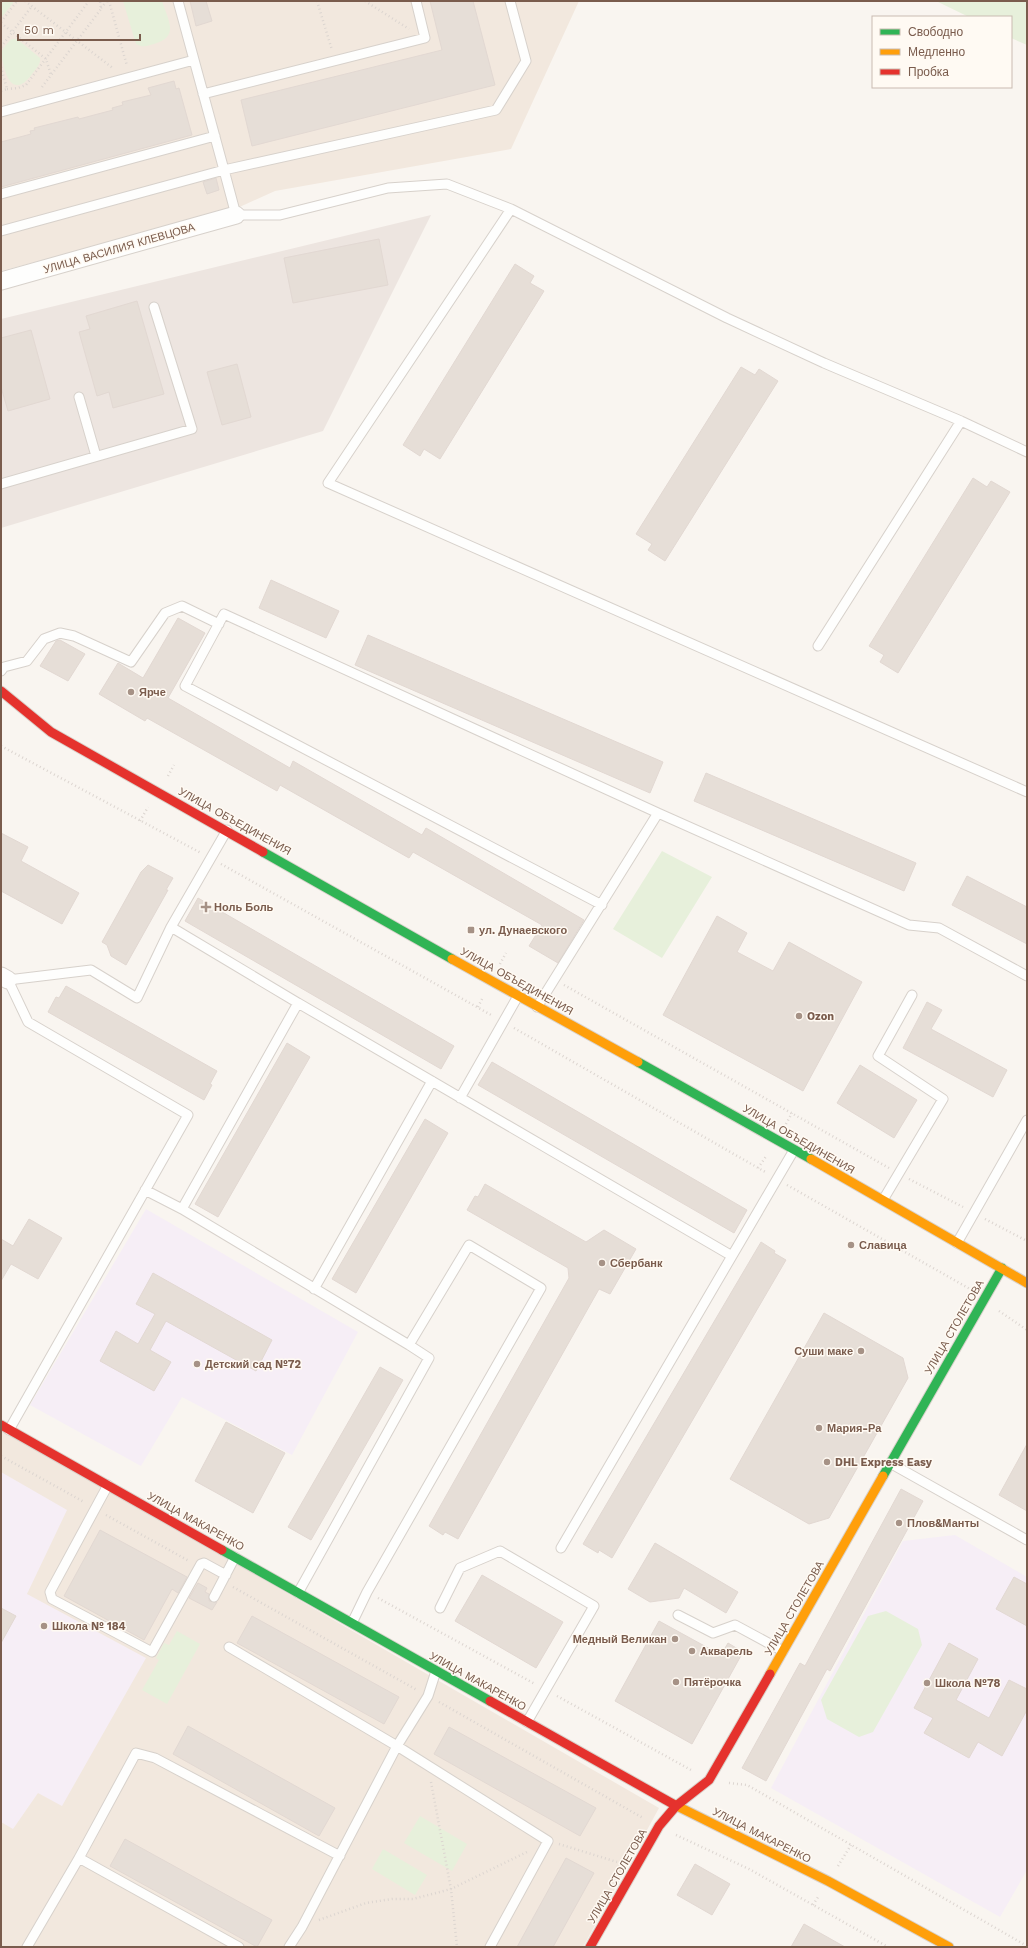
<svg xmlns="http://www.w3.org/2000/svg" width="1028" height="1948" font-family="'Work Sans',sans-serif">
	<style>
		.residential { fill: #f2e8de }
		.industrial { fill: #ede5e0 }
		.education { fill: #f6eef6 }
		.green { fill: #e7f0db }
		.building { fill: #e6ded7; stroke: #e2d8d2 }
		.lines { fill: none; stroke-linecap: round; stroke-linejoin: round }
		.lane-casing { stroke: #d7d1cb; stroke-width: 11 }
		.street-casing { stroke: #d7d1cb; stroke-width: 19 }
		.fast-casing { stroke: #d9d2cb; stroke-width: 11 }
		.slow-casing { stroke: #d9d2cb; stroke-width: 11 }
		.jam-casing { stroke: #d9d2cb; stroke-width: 11 }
		.path { stroke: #dcd5d0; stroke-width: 2.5; stroke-dasharray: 1 3; stroke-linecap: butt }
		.lane { stroke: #fefefd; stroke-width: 9 }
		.street { stroke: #fefefd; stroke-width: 17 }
		.fast { stroke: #30b455; stroke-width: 9 }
		.slow { stroke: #ff9f0a; stroke-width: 9 }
		.jam { stroke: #e5322d; stroke-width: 9 }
		.poi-dot { fill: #a69286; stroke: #fffaf3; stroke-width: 1.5 }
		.labels { text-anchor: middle; stroke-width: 3; stroke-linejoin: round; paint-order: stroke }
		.street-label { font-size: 11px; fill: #7a5c4d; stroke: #fffaf3 }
		.poi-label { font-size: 11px; font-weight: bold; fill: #7a5c4d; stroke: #fffaf3; text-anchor: start }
	</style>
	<rect width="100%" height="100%" fill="#f9f5f0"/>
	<path class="residential" d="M1 1H579L511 149 275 191 233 210 1 271Z
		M1 1428 659 1808 583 1947H1Z"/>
	<path class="industrial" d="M431 215 323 431 1 528V319Z"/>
	<path class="education" d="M146 1209 358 1332 292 1455 182 1397 141 1466 30 1405Z
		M1 1472 67 1510 27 1594 146 1658 62 1806 38 1793 13 1829 1 1822Z
		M955 1535 1027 1577V1870L1000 1917 771 1788 903 1541Z"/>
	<path class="green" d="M7 1H13V3L1 18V3Z
		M123 1H162C168 20 180 37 154 44 147 46 143 48 136 44Z
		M936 1H1027V45L1011 38V17H969Z
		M12 39H17L40 58C41 64 36 69 32 74 19 92 9 87 4 67 3 62 1 57 2 51 4 47 8 42 12 39Z
		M662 851 712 877 662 958 613 929Z
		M886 1611 918 1629 922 1645 873 1732 859 1737 827 1719 821 1700 868 1616Z
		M177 1631 200 1644 167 1704 142 1690 159 1660 156 1658 164 1643 169 1645Z
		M420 1816 467 1844 452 1871 404 1843Z
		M383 1849 427 1875 415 1895 372 1869Z"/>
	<path class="building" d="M190 1H206L212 21 196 26Z
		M430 1H473L495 85 252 146 241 100 442 50Z
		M174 81 176 89 179 88 192 135 1 187V142L31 134 30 131 35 130 34 128 78 117 79 119 113 110 112 108 123 105 122 102 151 95 148 88Z
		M216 178 219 190 207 194 203 182Z
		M379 239 388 285 293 303 284 258Z
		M515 264 534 276 530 283 544 291 440 459 424 449 420 456 403 445Z
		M137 301 164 394 113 408 109 392 97 396 79 332 90 329 86 316Z
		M31 330 50 399 8 411 1 387V338Z
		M237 364 251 417 222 425 207 372Z
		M741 367 755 375 759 369 778 381 665 561 648 550 652 544 636 534Z
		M973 478 987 487 991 481 1010 492 898 673 880 662 884 655 869 646Z
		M271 580 339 611 326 638 259 608Z
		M178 618 205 633 168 698 290 768 293 761 422 835 426 828 584 920 558 963 529 946 542 925 413 852 409 858 280 785 277 791 147 718 145 721 99 694 118 663 143 678Z
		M368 635 663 762 650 793 355 665Z
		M60 640 85 654 68 681 40 666 56 641Z
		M706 773 916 863 904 891 694 801Z
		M1 833 28 847 21 861 79 893 62 924 1 891Z
		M148 865 173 878 166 890H168L126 965 111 956 107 945 102 942 141 872Z
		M967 876 1027 907V944L952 905Z
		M198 898 454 1046 441 1069 185 921Z
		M717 916 747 933 737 952 773 971 789 942 862 982 803 1091 663 1015Z
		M66 986 217 1071 210 1084 212 1085 204 1100 48 1012 56 997 59 998Z
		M927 1002 942 1010 931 1029 1007 1070 993 1097 903 1048Z
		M287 1043 310 1057 218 1217 195 1204Z
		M492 1062 747 1210 734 1233 478 1085Z
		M860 1065 917 1100 894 1138 837 1103Z
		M425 1119 448 1133 356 1293 332 1279Z
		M485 1184 586 1242 604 1230 636 1249 610 1294 599 1289 458 1539 445 1532 443 1535 429 1526 569 1278 568 1268 467 1210 475 1196 478 1197Z
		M29 1219 62 1238 38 1279 11 1264 1 1281V1239L13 1246Z
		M761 1242 775 1251 774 1253 786 1260 612 1558 599 1550 598 1553 583 1544Z
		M153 1273 272 1340 256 1371 166 1321 150 1350 171 1362 154 1391 100 1361 116 1331 138 1344 155 1314 136 1304Z
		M824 1313 903 1358 908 1378 829 1518 809 1524 730 1479Z
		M380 1367 403 1380 311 1540 288 1527Z
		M226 1422 285 1453 253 1513 195 1481Z
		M1027 1444V1511L999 1495Z
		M901 1489 923 1501 830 1671 827 1669 766 1781 742 1768 800 1663 805 1666Z
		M100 1530 187 1577 178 1593 172 1589 144 1640 64 1596Z
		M655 1543 738 1592 726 1613 684 1588 679 1598 650 1602 628 1589Z
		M482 1575 563 1622 536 1668 455 1621Z
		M1014 1577 1027 1584V1626L996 1609Z
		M198 1583 207 1588 205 1592 209 1594V1601L217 1602 212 1610 189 1598Z
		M1 1608 16 1616 1 1643Z
		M252 1616 399 1697 384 1724 237 1643Z
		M659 1621 721 1655 728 1643 743 1652 692 1744 615 1701Z
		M949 1643 978 1659 956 1700 989 1718 1009 1680 1027 1689V1710L1002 1756 978 1742 969 1758 924 1733 933 1718 914 1708Z
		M188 1726 335 1808 319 1836 173 1754Z
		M449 1727 596 1808 580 1836 434 1754Z
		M125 1839 272 1920 257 1947 110 1866Z
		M566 1858 594 1873 553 1947H517Z
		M695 1864 730 1884 712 1915 677 1895Z
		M804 1924 845 1947H791Z"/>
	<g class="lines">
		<defs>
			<path id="lane" d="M510 1 526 61 496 110 224 170 236 215H280L388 188 447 184 511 209 727 318 824 363 961 421 1027 452
				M203 94 425 38 416 1
				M1 112 194 60
				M1 194 215 136
				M511 209 328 483 1027 792
				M1 231 224 170 178 1
				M79 397 96 456
				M1 484 192 429 154 307
				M818 646 961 421
				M1 671 4 667 27 661 44 639 60 633 74 636 131 662 165 613 182 606 219 624
				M602 905 185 686 224 614 658 813
				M298 1003 732 1256
				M537 1007 658 813 909 925 939 928 1027 976
				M460 1098 518 996
				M145 1190 182 1209 298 1003 171 927 227 830
				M883 1200 943 1099 878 1056 912 995
				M182 1209 409 1345
				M957 1243 1027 1120
				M314 1289 432 1081
				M9 1430 188 1115 28 1022 8 980 91 970 137 998 171 927
				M890 1463 1027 1540
				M108 1485 50 1592 52 1599 152 1652 201 1564 204 1563 226 1575
				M561 1548 794 1150
				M298 1593 429 1358 409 1345 469 1245 541 1288 367 1592 352 1623
				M214 1597 235 1557
				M440 1608 460 1568 500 1551 594 1606 527 1722
				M678 1615 713 1633 735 1625 783 1651
				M229 1647 397 1746 548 1841 490 1947
				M79 1858 136 1753 155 1758 340 1856
				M27 1947 79 1858 239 1947
				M289 1947 302 1927 397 1746 428 1696 436 1671"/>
			<path id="street" d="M1 281 236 215
				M1 976 8 980"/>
			<path id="fast" d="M263 852 452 959
				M638 1062 811 1159
				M883 1476 1002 1268
				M222 1550 490 1701"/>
			<path id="slow" d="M452 959 638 1062
				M811 1159 1027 1283
				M770 1674 883 1476
				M673 1804 828 1881 949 1947"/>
			<path id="jam" d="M1 691 51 732 263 852
				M1 1425 222 1550
				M490 1701 673 1804
				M590 1947 659 1826 676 1806 709 1780 770 1674"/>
		</defs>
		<use href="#lane" class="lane-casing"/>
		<use href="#street" class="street-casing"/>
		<use href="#fast" class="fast-casing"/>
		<use href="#slow" class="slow-casing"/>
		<use href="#jam" class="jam-casing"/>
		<path class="path" d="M1 1H2
			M25 1 114 69
			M109 1 127 66
			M317 1 332 50
			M365 1 409 29
			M101 8 107 1
			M1 22 17 1
			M1 23 46 59 51 75
			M1 47 32 6
			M1 67 7 89 1 91
			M42 87 101 9 100 1
			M7 89 18 88 26 85 89 1
			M1 746 201 853
			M168 776 174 765
			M140 821 148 807
			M221 864 493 1016
			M500 964 506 953
			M564 985 889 1168
			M478 1007 483 997
			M514 1028 767 1173
			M786 1124 792 1113
			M758 1168 767 1155
			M909 1179 963 1207
			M787 1185 970 1289
			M985 1219 1027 1241
			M999 1311 1027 1330
			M1 1456 84 1502
			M106 1515 189 1561
			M233 1587 417 1690
			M378 1598 535 1684
			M557 1696 691 1770
			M439 1702 643 1818
			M431 1782 451 1889 457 1947
			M729 1783 747 1785 1027 1946
			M676 1835 749 1869 888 1947
			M559 1844 617 1862
			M838 1866 851 1845
			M813 1905 818 1897
			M319 1920 366 1903 392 1899H413L451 1889 529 1851"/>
		<use href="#lane" class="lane"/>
		<use href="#street" class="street"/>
		<use href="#fast" class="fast"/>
		<use href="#slow" class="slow"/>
		<use href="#jam" class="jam"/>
	</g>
	<g class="poi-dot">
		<circle cx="131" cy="692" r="4"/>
		<path d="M204 901h4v4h4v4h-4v4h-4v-4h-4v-4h4z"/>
		<rect x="467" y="926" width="8" height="8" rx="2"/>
		<circle cx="799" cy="1016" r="4"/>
		<circle cx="851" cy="1245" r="4"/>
		<circle cx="602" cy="1263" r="4"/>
		<circle cx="861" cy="1351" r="4"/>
		<circle cx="197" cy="1364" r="4"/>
		<circle cx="819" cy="1428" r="4"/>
		<circle cx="827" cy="1462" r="4"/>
		<circle cx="899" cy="1523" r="4"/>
		<circle cx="44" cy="1626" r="4"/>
		<circle cx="675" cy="1639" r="4"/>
		<circle cx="692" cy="1651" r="4"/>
		<circle cx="676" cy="1682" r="4"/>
		<circle cx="927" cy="1683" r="4"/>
	</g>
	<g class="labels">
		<g class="street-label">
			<text transform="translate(119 248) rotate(-16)" y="4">УЛИЦА ВАСИЛИЯ КЛЕВЦОВА</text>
			<text transform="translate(235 821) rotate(29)" y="4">УЛИЦА ОБЪЕДИНЕНИЯ</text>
			<text transform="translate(517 981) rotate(29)" y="4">УЛИЦА ОБЪЕДИНЕНИЯ</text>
			<text transform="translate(799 1139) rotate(30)" y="4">УЛИЦА ОБЪЕДИНЕНИЯ</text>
			<text transform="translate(954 1327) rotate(-60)" y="4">УЛИЦА СТОЛЕТОВА</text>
			<text transform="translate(196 1521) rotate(29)" y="4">УЛИЦА МАКАРЕНКО</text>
			<text transform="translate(794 1608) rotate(-60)" y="4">УЛИЦА СТОЛЕТОВА</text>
			<text transform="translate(478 1681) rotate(29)" y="4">УЛИЦА МАКАРЕНКО</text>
			<text transform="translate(762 1835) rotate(27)" y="4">УЛИЦА МАКАРЕНКО</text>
			<text transform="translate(617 1876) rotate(-60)" y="4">УЛИЦА СТОЛЕТОВА</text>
		</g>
		<g class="poi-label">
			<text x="139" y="696">Ярче</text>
			<text x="214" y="911">Ноль Боль</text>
			<text x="479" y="934">ул. Дунаевского</text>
			<text x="807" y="1020">Ozon</text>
			<text x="859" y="1249">Славица</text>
			<text x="610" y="1267">Сбербанк</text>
			<text x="853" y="1355" text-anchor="end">Суши маке</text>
			<text x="205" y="1368">Детский сад №72</text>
			<text x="827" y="1432">Мария-Ра</text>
			<text x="835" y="1466">DHL Express Easy</text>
			<text x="907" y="1527">Плов&amp;Манты</text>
			<text x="52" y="1630">Школа № 184</text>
			<text x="667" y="1643" text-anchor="end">Медный Великан</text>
			<text x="700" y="1655">Акварель</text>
			<text x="684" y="1686">Пятёрочка</text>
			<text x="935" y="1687">Школа №78</text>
		</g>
	</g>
	<rect width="1028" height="1948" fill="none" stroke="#7a5c4d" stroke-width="4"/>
	<rect x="872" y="16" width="140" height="72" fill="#fffaf3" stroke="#cabbb1"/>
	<rect x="880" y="29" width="20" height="6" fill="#30b455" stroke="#cabbb1"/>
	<text x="908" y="36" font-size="12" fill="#7a5c4d">Свободно</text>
	<rect x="880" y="49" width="20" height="6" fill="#ff9f0a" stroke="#cabbb1"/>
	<text x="908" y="56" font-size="12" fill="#7a5c4d">Медленно</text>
	<rect x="880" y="69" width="20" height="6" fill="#e5322d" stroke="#cabbb1"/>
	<text x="908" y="76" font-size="12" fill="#7a5c4d">Пробка</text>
	<path d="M18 34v6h122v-6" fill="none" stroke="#7a5c4d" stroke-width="2"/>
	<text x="24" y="34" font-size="12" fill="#7a5c4d" stroke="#fffaf3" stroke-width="3" paint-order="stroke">50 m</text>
</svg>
